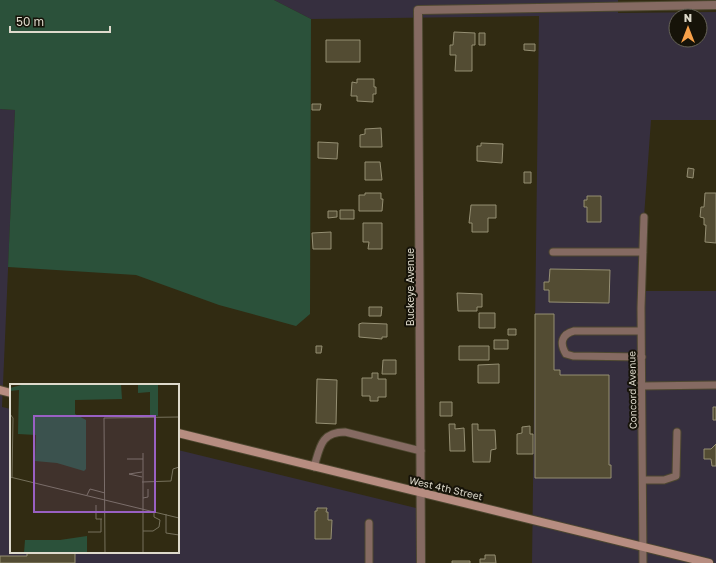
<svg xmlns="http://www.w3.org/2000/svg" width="716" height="563" font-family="'Golos Text',sans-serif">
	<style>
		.commercial { fill: #362f3f; fill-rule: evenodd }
		.green { fill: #2b513a }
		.building { fill: #534c33; stroke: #958f73 }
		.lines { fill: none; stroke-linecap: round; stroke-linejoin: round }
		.lane-casing { stroke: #4d4730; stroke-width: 9 }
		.street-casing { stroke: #4d4730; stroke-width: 10 }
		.secondary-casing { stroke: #4d4730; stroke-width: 10 }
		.lane { stroke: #856a62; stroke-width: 7 }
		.street { stroke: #856a62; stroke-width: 8 }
		.secondary { stroke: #b78d81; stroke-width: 8 }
		.labels { text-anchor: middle; stroke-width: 4; stroke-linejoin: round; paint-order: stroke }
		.street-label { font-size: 10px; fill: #dedacc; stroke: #161309 }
		.inset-road { fill: none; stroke: #76715c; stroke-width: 1 }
		.view { fill: #9960c3; fill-opacity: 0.15; stroke: #9960c3; stroke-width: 2 }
		.inset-edge { fill: none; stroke: #dedacc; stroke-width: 2 }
	</style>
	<rect width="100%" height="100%" fill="#312b12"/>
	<path class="commercial" d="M274 0H618V13L716 12V120H651L644 217 641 291H716V563H532L539 16 311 19ZM676 16H700V40H676Z
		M0 109 15 110 2 407 11 409V552H178V450L416 508V563H0Z"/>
	<path class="green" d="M0 0H274L311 19 310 314 296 326 219 305 136 275 8 267 15 110 0 109Z"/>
	<path class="building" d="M454 32 475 33V45H472V71H455L456 55H450V45H453Z
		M479 33H485V45H479Z
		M326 40H360V62H326Z
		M524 44H535V51L524 50Z
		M357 79H374V87H376V94H373V102L357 101V96H351L352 82 357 83Z
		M312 104H321L320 110H312Z
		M381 128 382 147H360V135L365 134V129Z
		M318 142 338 143 337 159 318 158Z
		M481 143 503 144 502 163 477 161V146H481Z
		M365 162H380L382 180H365Z
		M688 168 694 169 693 178 687 177Z
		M524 172H531V183H524Z
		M365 193H381V199H383L382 211H359V195H365Z
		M705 193H716V243L705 242 706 225H704V218L700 217 701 207H704Z
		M587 196H601V222H587V207H584V200H587Z
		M471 205H496V218H488V232H472V223H469Z
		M340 210H354V219H340Z
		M328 211H337V217L328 218Z
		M363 223H382V249H368L369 242H363Z
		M331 232V249H313L312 233Z
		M550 269 610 270 609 303 549 302V290H544V282H549Z
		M457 293 482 294V307H477V311H458Z
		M369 307H382L381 316H369Z
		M479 313H495V328H479Z
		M535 314H554V370H560V375H609V465H611V478H535Z
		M362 323 387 324V337H382V339L359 337V324Z
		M508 329H516V335H508Z
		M494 340H508V349H494Z
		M316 346H322L321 353H316Z
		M459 346H489V360H459Z
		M383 360H396V374H382Z
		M499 364V383H478V365Z
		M372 373H378V379H386V397H378V401H370V396H362V378H372Z
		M317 379 337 380 336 424 316 423Z
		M440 402H452V416H440Z
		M713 407H716V420H713Z
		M449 424H455V429L464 428 465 451H450Z
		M472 424H478V430H495L496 449 491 450 490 462H473Z
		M530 426V434H533V454H517V434L522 433V427Z
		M716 444V466H712L711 459H704V449H711Z
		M317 508H327L326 512H328V520H332L331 539H315V511H317Z
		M27 552H75V563H0V556H27Z
		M485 555H495L496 563H480V559H485Z
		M452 561H470V563H452Z"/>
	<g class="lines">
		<defs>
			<path id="lane" d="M553 252H643
				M641 331H574C562 334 559 343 566 354L573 356 642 357
				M642 386 716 385
				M314 467C320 447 321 432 345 432L421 451
				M643 480H664L676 476 677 432
				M369 563V523
				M643 563 641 308 644 217"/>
			<path id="street" d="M421 563 418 10 716 5"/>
			<path id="secondary" d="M0 390 11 393
				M178 433 709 563"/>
		</defs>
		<use href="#lane" class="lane-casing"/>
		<use href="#street" class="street-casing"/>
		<use href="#secondary" class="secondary-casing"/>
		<use href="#lane" class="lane"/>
		<use href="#street" class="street"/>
		<use href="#secondary" class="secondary"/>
	</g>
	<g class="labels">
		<g class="street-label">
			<text transform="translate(410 287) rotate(-90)" y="4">Buckeye Avenue</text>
			<text transform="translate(632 390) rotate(-91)" y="4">Concord Avenue</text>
			<text transform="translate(446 488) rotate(13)" y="4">West 4th Street</text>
		</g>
	</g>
	<g transform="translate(10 384)">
		<rect width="169" height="169" fill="#312b12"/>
		<path d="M15 0H111L112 15 65 16V30L76 36V85L74 87 47 79 25 77 26 51 8 50 9 6 0 7V4ZM128 0H148V32H140V8L128 9ZM77 152V169H14L15 156H50Z" fill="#2b513a"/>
		<path class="inset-road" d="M0 30 3 34 2 93M133 69V169M117 75H133M132 88 119 90 132 93M0 93 169 134M132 98 161 97 163 85 169 83M77 111 80 105 95 109M133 114 138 113V105M86 121V135H92M156 130V149L169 151M133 147H143L149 143 150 136 144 133V128M78 148H91V135M95 169 94 34 169 33"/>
		<path class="view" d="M24 32H145V128H24Z"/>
		<rect width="169" height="169" class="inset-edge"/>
	</g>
	<g transform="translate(688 28)"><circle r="19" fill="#161309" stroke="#666357"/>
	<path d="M0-3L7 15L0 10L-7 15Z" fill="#f8a14a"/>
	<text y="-6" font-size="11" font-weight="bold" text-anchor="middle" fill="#dedacc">N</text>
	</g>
	<path d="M10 26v6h100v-6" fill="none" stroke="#dedacc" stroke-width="2"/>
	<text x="16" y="26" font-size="12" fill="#dedacc" stroke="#161309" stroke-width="3" paint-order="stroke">50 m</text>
</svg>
